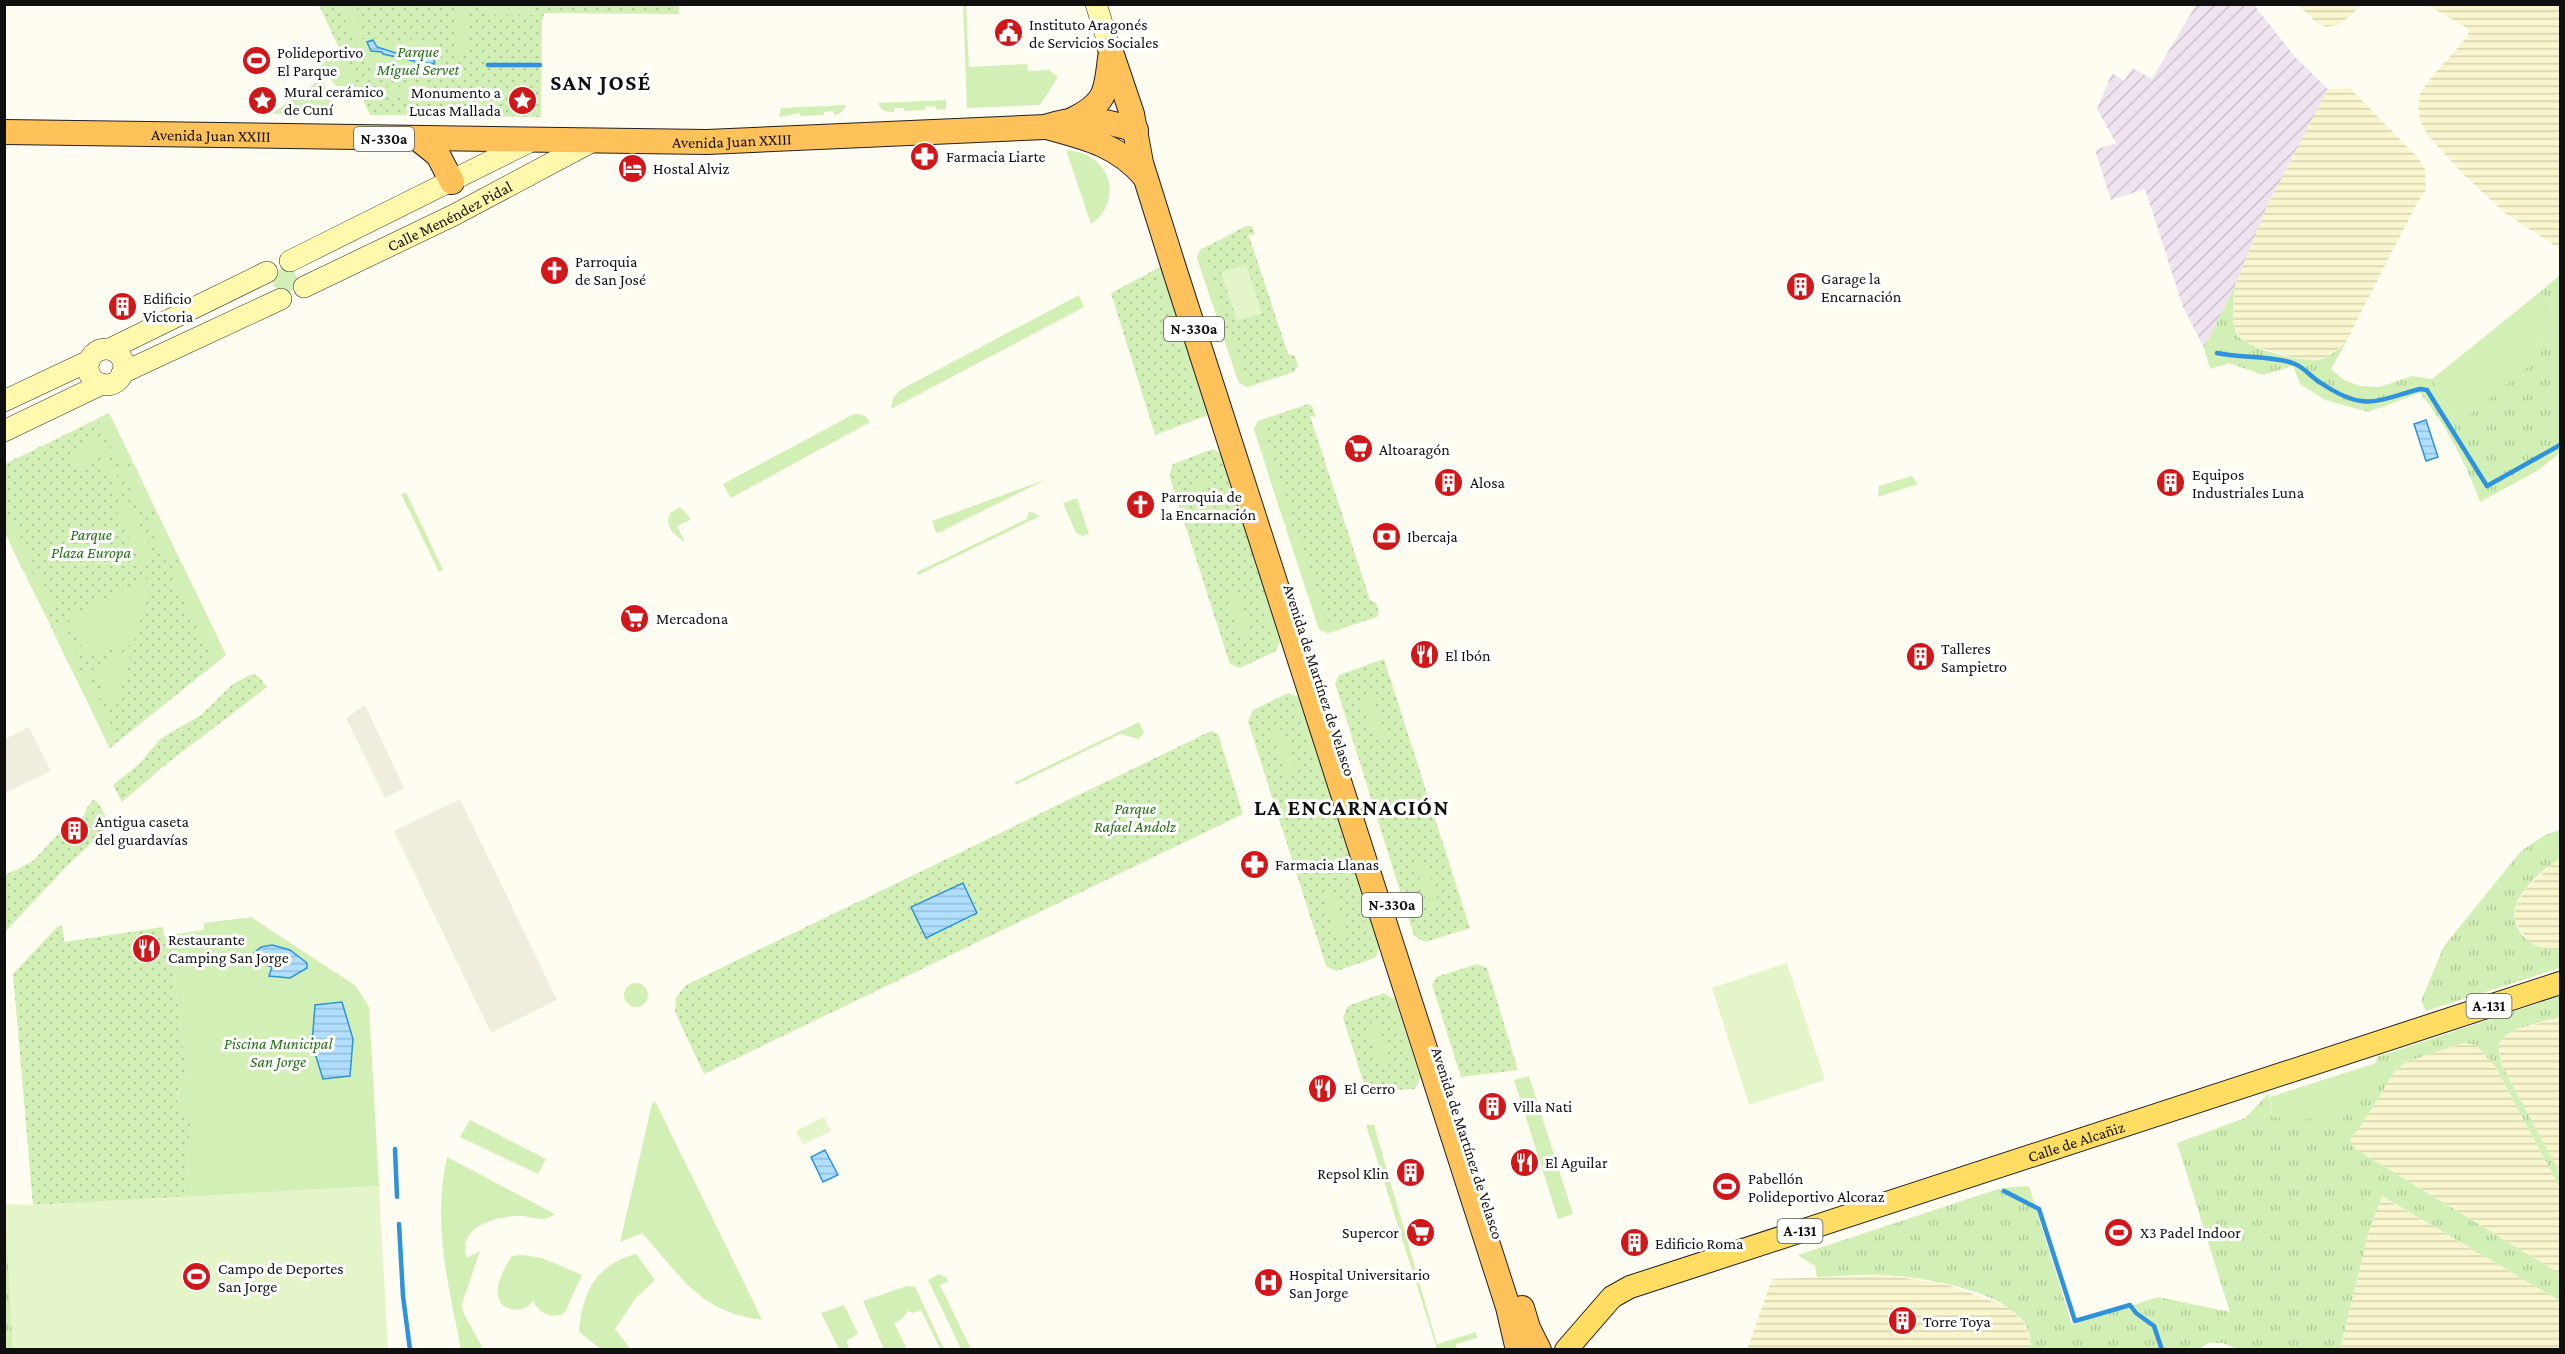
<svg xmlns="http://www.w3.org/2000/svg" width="2565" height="1354" font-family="'Crimson Pro',serif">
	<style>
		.industrial { fill: url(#industrial-furrows) }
		.farmland { fill: url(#farmland-rules) }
		.grass { fill: url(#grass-tufts) }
		.park { fill: url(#park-dots) }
		.garden { fill: #d2efb6 }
		.pitch { fill: #e4f5c9 }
		.plaza { fill: #f1edde }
		.water { fill: url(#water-rules); stroke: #2f92dc; stroke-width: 1.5 }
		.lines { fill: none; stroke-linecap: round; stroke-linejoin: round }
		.stream { stroke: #2f92dc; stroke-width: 4.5 }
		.secondary-casing { stroke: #313131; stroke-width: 22 }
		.primary-casing { stroke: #202020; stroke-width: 24 }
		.trunk-casing { stroke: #202020; stroke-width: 26 }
		.secondary { stroke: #fff8ad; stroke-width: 21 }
		.primary { stroke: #ffdd62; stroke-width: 22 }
		.trunk { stroke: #ffc159; stroke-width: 24 }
		.labels { text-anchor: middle; stroke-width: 6; stroke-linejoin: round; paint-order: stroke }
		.shield { fill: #fff; stroke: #575757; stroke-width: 1.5 }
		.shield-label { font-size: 15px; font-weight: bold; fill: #0f0f0f }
		.poi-label { font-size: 16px; fill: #0f0f0f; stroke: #fff; text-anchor: start }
		.park-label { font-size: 16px; font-style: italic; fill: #276f17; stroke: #fff }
		.street-label { font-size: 16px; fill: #0f0f0f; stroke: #fff }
		.district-label { font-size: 22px; font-weight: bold; letter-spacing: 1.5px; fill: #0f0f0f; stroke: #fff }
	</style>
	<defs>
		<pattern id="industrial-furrows" width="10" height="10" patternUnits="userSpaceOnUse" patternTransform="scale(1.5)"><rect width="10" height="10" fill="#eee3ef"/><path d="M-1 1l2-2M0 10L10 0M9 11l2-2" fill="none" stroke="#cbc2cc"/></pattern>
		<pattern id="farmland-rules" width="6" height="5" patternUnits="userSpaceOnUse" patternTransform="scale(1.5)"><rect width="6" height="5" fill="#f9f6ce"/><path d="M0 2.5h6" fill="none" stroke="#d4d2b0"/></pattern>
		<pattern id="grass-tufts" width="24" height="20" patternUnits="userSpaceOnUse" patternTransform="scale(1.5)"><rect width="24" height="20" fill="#d2efb6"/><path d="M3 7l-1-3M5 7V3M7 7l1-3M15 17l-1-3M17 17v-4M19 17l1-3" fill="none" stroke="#b3cc9b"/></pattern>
		<pattern id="park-dots" width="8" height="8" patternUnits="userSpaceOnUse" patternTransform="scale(1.5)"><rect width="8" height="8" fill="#d2efb6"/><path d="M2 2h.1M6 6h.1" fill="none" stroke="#b3cc9b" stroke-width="1.8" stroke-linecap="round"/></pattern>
		<pattern id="water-rules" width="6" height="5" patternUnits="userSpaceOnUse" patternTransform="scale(1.5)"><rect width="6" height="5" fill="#b0defd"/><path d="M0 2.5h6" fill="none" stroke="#96bdd8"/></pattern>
	</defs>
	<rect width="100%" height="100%" fill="#fffdf2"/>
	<path class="industrial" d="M2196 5H2254L2296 58 2328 89 2267 206 2235 286 2204 348 2183 307 2145 189 2111 200 2095 150 2116 143 2097 109 2112 73 2124 81 2132 68 2152 79Z"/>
	<path class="farmland" d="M2298 5H2362L2339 25 2326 27 2317 23Z
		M2427 5H2560V249L2505 213 2461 172 2427 134 2420 121 2418 107 2420 94 2430 79 2467 37 2469 32 2467 28Z
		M2350 88 2418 158 2425 169 2426 190 2416 205 2346 342 2331 355 2318 360H2302L2250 345 2240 337 2233 325 2235 286 2267 206 2328 89Z
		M2560 859V950L2555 951 2542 949 2528 941 2514 920 2516 906 2525 890 2554 862Z
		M2560 1017V1173L2502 1066 2499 1048 2501 1040 2510 1032Z
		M2464 1043 2476 1045 2495 1066 2560 1188V1274L2354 1148 2350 1140 2361 1126 2396 1069 2409 1061Z
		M2381 1196 2560 1301V1349L2340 1350 2369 1231Z
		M1884 1275 1946 1284 2010 1308 2027 1327 2031 1348 1747 1350 1772 1279Z"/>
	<path class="grass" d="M2560 275V317L2540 292Z
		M2235 286C2234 302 2229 324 2239 337 2250 349 2304 363 2319 360 2331 357 2338 349 2346 342L2331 369 2344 380 2360 386 2379 387 2412 376 2432 379 2457 425 2537 343 2560 328V453L2537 471 2480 502C2466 463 2446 425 2420 393L2368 412 2325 400 2300 384 2293 366 2263 375 2229 363 2210 369 2204 348Z
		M2560 830V859C2545 867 2522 888 2516 905 2507 932 2537 953 2560 950V968L2426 1011 2421 1001 2444 946 2521 851 2545 835Z
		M2560 996V1017C2545 1022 2500 1028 2499 1047 2499 1053 2501 1061 2502 1066L2560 1173V1188L2495 1066 2476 1045 2464 1043 2409 1061 2396 1069 2361 1126 2350 1140 2354 1148 2560 1274V1301L2382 1196 2369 1231 2340 1349 2240 1350 2223 1343H2209L2197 1350 2030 1349C2040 1294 1924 1277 1885 1275 1863 1274 1839 1276 1817 1277L1815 1266 1798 1255 2001 1188 2029 1186 2072 1325 2158 1297 2230 1312 2177 1143 2245 1118 2269 1093 2272 1117 2376 1063 2377 1057Z
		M5 1204 13 1349 5 1350Z"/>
	<path class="park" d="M679 4V14L544 13 542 22 541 117 370 115 319 5Z
		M1246 226H1252L1255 235 1248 234 1254 251 1288 354 1295 356 1298 366 1294 372 1247 387 1239 383 1197 258 1200 250Z
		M1160 267 1208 415 1155 435 1111 293Z
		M1308 404 1312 406 1316 417 1310 416 1370 600 1376 603 1379 613 1377 617 1327 633 1319 629 1254 429 1258 421Z
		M109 413 226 655 110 748 5 532V464Z
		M1213 449 1222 454 1281 638 1276 651 1240 668 1230 664 1169 475 1173 464Z
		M1384 659 1470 928 1425 942 1414 936 1335 683 1339 675Z
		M252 674 258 676 267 687 165 765 122 802 113 785 139 764 160 739 201 715 233 684Z
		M1288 693 1301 698 1380 946 1375 958 1336 971 1326 966 1248 722 1253 710Z
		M1211 731 1218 734 1243 814 704 1074 675 1012 676 997 686 985Z
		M93 800 98 802 110 825 66 867 5 932V875L33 861 61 831 73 842 85 829 80 823 88 806Z
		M62 925 64 942 163 927 164 936 169 935 187 1076 178 1091 177 1100 191 1122 184 1197 33 1205 13 974 57 927Z
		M1477 964 1487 968 1518 1070 1461 1077 1432 985 1436 977Z
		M1384 993 1395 1000 1420 1078 1415 1089 1375 1091 1364 1084 1343 1018 1348 1006Z"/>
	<path class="garden" d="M338 5H357L359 39H382L383 45 402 44V39L435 40 434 77H412L365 64Z
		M455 5H468V52H455Z
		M524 5 535 15H487V5Z
		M963 5H966L969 67 1027 64 1028 71 1049 70 1058 77 1040 105 967 108Z
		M342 53 358 87 336 86 319 64Z
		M322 78 336 113 272 114 278 109Z
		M383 87H419V97H383Z
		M946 100V109L936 110 935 106 925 107V110L904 111V108H894V112C886 112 881 111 878 103Z
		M846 105C844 111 840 114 834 115L833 111 824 112V115L800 116V113L779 117 781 108Z
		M1066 150C1075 151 1085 153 1093 159 1117 175 1114 209 1091 224Z
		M1207 246 1209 251 1204 254 1227 323 1220 325 1197 258 1200 250Z
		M1160 267 1183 338 1178 340 1155 270Z
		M273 280a12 12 0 1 1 24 0a12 12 0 1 1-24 0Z
		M2540 292 2560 317V328L2537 343 2535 361 2457 425 2432 379Z
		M1079 295 1084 307 891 409 893 398 900 390Z
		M1230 331 1246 379 1252 378 1257 384 1247 387 1239 383 1222 334Z
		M1185 343 1208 415 1203 417 1179 345Z
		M109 413 130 457 118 462 97 419Z
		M858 414 865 416 870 422 731 498 723 484 852 415Z
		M1270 417V425L1263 428 1293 520 1284 523 1254 429 1258 421Z
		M98 437 124 492 118 495 100 457 78 468 71 454C81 450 87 442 98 437Z
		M134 464 155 509 143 515 121 470Z
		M1912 476 1918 484 1878 497 1879 486Z
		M1202 477 1215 518 1204 522 1191 480Z
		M1047 479 938 533 935 531 932 521Z
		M406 492 443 570 439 572 401 494Z
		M127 498 155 559 142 565 113 505Z
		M1077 498 1089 534 1083 536 1076 533 1063 503Z
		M680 507 691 519 677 526 685 542C674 535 664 527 670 513Z
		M1029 511 1040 516 918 575 917 572 1027 519Z
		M158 514 177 555 165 561 146 520Z
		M13 522 35 566 23 572 5 532V526Z
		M1295 527 1326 622 1332 621 1340 630 1327 633 1319 629 1286 529Z
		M182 564 226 655 215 664 169 571Z
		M37 571 56 611 46 616 26 577Z
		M149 578 150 583 134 644 86 655 69 622 72 615Z
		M1237 591 1251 633 1240 636 1227 594Z
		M1267 595 1281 638 1276 651 1259 597Z
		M63 624 82 664 71 669 52 629Z
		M129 649 131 651 114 715 93 667Z
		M85 669 115 733 108 745 74 674Z
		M1372 694 1385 737 1375 740 1361 698Z
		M1292 695 1301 698 1324 771 1317 773Z
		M1139 722 1144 733 1139 739 1120 734 1016 785 1015 782Z
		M1282 729 1296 771 1285 775 1272 732Z
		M1426 863 1440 906 1429 909 1415 866Z
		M1357 874 1380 946 1376 955 1350 876Z
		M1334 893 1348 936 1338 940 1324 897Z
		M251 917 356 986 369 1007 379 1186 184 1197 191 1122C175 1109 174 1092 187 1076L169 935 204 930V923Z
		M624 995a12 12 0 1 1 24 0a12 12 0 1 1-24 0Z
		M1387 995 1395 1000 1420 1078 1417 1086Z
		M1377 1021 1391 1064 1380 1067 1367 1025Z
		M2376 1063 2362 1099 2339 1121 2272 1117 2270 1097Z
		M1529 1076 1573 1214 1558 1219 1514 1080Z
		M655 1101 756 1307 762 1320C699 1312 682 1277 642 1233L620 1242 652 1104Z
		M470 1120 546 1159 538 1174 460 1137Z
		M1366 1125H1374L1437 1344 1476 1332 1477 1338 1456 1344 1457 1349H1437Z
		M447 1157 555 1214C551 1216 547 1219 543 1219 533 1219 524 1215 514 1216 491 1218 456 1229 467 1258L480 1251 462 1304 463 1312 483 1349H461C448 1283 432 1224 447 1157Z
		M636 1254 655 1280 635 1299 615 1329 630 1349H601L579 1332C582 1293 596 1264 636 1254Z
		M522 1255 542 1258 582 1275 565 1312C553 1321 539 1313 533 1301 525 1312 511 1312 501 1304 492 1288 503 1270 512 1256Z
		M939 1274 946 1277 948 1281 940 1285 971 1349H961L928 1280Z
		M907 1286 915 1287 944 1349H940L921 1310 913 1313 908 1311 902 1319 894 1323 907 1349H884L863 1301Z
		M844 1305 858 1334 846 1341 850 1349H839L821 1313Z"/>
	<path class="pitch" d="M1246 264 1262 313 1237 321 1221 272Z
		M1787 963 1825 1080 1749 1105 1712 988Z
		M824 1117 831 1131 803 1145 796 1131Z
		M379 1186 388 1349H13L5 1204 33 1205Z"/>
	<path class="plaza" d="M365 705 404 788 385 798 346 718Z
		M29 727 51 771 5 793V739Z
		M460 799 557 1000 491 1033 394 831Z"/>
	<path class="water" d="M373 40 377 47 405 56 419 50 421 54 426 52 434 54V64L421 62 420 67 416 66 414 61 383 54 382 52 371 51 367 42Z
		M2426 420 2438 457 2426 461 2414 424Z
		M963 883 977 913 926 938 911 907Z
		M272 945 290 950 307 963V968L290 978 269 976 272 967 260 963 254 953 261 947Z
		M342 1002 353 1039 350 1076 323 1079 312 1044 315 1005Z
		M825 1150 838 1175 823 1182 811 1157Z"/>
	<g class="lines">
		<path class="stream" d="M488 65H540
			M2217 353C2239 358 2277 356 2295 364 2305 368 2312 378 2321 383 2364 412 2375 401 2420 389L2427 390 2487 486 2560 445
			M395 1149 397 1197
			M2004 1191 2039 1209 2075 1321 2130 1305 2136 1313 2154 1326 2162 1350
			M399 1224 403 1296 410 1350"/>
		<defs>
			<g id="secondary">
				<path d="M1096 4 1110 49"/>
				<path d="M290 261 533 140"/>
				<path id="s1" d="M304 287 454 215 593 141"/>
				<path d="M110 349 267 272"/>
				<circle cx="106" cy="367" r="18"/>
				<path d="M122 373 281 299"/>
				<path d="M4 401 89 361"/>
				<path d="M4 431 102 384"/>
			</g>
			<g id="primary">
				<path id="s2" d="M1566 1350 1612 1297 1630 1287 2560 983"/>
			</g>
			<g id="trunk">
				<path d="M1110 49 1132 114 1141 163 1173 265 1508 1307 1518 1350"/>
				<path d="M1074 119C1106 103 1106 92 1110 58"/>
				<path d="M1050 128C1088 138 1119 146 1145 177"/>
				<path id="s3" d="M4 132 707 142 1045 127C1080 116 1101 119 1136 130"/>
				<path d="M418 139 438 155 452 182"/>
				<path d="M1522 1308 1528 1328 1539 1350"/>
			</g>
		</defs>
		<use href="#secondary" class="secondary-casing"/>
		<use href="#primary" class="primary-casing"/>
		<use href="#trunk" class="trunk-casing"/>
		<use href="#secondary" class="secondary"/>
		<use href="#primary" class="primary"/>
		<use href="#trunk" class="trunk"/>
	</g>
	<defs>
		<symbol id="civic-disc" viewBox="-11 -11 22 22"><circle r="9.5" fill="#d0171a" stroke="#fff"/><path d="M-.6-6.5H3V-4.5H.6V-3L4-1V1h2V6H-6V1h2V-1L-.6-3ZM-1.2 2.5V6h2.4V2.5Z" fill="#fff"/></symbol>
		<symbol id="stadium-disc" viewBox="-11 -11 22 22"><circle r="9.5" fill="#d0171a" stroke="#fff"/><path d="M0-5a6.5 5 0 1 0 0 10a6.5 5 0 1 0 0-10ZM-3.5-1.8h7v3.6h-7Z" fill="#fff"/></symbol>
		<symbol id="sight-disc" viewBox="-11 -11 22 22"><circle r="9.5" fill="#d0171a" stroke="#fff"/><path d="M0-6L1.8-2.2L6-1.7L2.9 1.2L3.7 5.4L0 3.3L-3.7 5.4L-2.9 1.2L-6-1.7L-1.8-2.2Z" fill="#fff"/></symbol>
		<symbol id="pharmacy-disc" viewBox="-11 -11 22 22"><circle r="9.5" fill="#d0171a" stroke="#fff"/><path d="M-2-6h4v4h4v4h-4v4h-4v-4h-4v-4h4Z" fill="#fff"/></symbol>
		<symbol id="hotel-disc" viewBox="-11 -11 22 22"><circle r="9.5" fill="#d0171a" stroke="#fff"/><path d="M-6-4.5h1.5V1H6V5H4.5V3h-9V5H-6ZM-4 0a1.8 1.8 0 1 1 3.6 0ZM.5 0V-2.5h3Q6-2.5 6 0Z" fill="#fff"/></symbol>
		<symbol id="church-disc" viewBox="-11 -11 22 22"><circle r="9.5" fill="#d0171a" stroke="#fff"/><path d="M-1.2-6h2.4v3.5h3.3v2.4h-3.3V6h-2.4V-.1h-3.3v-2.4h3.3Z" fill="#fff"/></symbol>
		<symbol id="building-disc" viewBox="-11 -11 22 22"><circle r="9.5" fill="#d0171a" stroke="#fff"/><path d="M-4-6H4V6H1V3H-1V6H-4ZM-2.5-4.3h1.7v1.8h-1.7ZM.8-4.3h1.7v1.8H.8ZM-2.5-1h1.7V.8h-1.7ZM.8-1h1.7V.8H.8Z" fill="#fff"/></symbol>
		<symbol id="supermarket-disc" viewBox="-11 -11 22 22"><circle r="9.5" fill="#d0171a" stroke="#fff"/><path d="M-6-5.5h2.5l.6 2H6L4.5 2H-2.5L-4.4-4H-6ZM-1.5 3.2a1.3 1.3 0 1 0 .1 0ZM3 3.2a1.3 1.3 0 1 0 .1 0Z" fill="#fff"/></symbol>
		<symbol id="bank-disc" viewBox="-11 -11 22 22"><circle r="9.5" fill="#d0171a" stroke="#fff"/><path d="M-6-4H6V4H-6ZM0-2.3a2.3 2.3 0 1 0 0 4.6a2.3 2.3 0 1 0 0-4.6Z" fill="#fff"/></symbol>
		<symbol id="restaurant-disc" viewBox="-11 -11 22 22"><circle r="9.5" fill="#d0171a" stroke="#fff"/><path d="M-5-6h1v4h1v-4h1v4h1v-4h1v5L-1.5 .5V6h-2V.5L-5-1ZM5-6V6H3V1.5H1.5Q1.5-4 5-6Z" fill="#fff"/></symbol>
		<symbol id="hospital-disc" viewBox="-11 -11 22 22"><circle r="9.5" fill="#d0171a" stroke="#fff"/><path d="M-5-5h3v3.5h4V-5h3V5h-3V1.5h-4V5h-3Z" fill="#fff"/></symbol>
	</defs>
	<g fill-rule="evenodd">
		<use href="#civic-disc" x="992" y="16" width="33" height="33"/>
		<use href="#stadium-disc" x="240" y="44" width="33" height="33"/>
		<use href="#sight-disc" x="246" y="84" width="33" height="33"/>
		<use href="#sight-disc" x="506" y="84" width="33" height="33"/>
		<use href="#pharmacy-disc" x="908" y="140" width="33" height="33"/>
		<use href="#hotel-disc" x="616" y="152" width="33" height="33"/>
		<use href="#church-disc" x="538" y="254" width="33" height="33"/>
		<use href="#building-disc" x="1784" y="270" width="33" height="33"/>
		<use href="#building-disc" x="106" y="290" width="33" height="33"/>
		<use href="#supermarket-disc" x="1342" y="432" width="33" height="33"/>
		<use href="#building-disc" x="1432" y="466" width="33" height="33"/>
		<use href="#building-disc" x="2154" y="466" width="33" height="33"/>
		<use href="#church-disc" x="1124" y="488" width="33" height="33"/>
		<use href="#bank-disc" x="1370" y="520" width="33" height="33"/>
		<use href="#supermarket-disc" x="618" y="602" width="33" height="33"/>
		<use href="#restaurant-disc" x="1408" y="638" width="33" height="33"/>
		<use href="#building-disc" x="1904" y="640" width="33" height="33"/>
		<use href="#building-disc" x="58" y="814" width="33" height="33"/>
		<use href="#pharmacy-disc" x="1238" y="848" width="33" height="33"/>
		<use href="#restaurant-disc" x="130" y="932" width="33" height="33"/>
		<use href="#restaurant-disc" x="1306" y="1072" width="33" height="33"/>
		<use href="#building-disc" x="1476" y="1090" width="33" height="33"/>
		<use href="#restaurant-disc" x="1508" y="1146" width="33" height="33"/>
		<use href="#building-disc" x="1394" y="1156" width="33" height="33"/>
		<use href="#stadium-disc" x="1710" y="1170" width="33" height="33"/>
		<use href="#supermarket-disc" x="1404" y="1216" width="33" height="33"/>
		<use href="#stadium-disc" x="2102" y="1216" width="33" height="33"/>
		<use href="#building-disc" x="1618" y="1226" width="33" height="33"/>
		<use href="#stadium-disc" x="180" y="1260" width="33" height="33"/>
		<use href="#hospital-disc" x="1252" y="1266" width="33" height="33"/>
		<use href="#building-disc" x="1886" y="1304" width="33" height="33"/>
	</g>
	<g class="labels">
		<g class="shield">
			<rect x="354" y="127" width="60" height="24" rx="4.5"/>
			<rect x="1164" y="317" width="60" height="24" rx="4.5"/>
			<rect x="1362" y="893" width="60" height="24" rx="4.5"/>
			<rect x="2466.5" y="994" width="45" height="24" rx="4.5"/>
			<rect x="1777.5" y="1219" width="45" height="24" rx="4.5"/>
		</g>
		<g class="shield-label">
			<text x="384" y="144">N-330a</text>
			<text x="1194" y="334">N-330a</text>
			<text x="1392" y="910">N-330a</text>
			<text x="2489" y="1011">A-131</text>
			<text x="1800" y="1236">A-131</text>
		</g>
		<g class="poi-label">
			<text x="1029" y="30">Instituto Aragonés<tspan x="1029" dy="18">de Servicios Sociales</tspan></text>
			<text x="277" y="58">Polideportivo<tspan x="277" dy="18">El Parque</tspan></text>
			<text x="284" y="97">Mural cerámico<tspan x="284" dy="18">de Cuní</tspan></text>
			<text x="501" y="98" text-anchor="end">Monumento a<tspan x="501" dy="18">Lucas Mallada</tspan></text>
			<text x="946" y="162">Farmacia Liarte</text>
			<text x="653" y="174">Hostal Alviz</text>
			<text x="575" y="267">Parroquia<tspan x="575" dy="18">de San José</tspan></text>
			<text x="1821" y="284">Garage la<tspan x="1821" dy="18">Encarnación</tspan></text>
			<text x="143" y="304">Edificio<tspan x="143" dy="18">Victoria</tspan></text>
			<text x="1379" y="455">Altoaragón</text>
			<text x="2192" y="480">Equipos<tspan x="2192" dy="18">Industriales Luna</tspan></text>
			<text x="1470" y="488">Alosa</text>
			<text x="1161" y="502">Parroquia de<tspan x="1161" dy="18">la Encarnación</tspan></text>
			<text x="1407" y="542">Ibercaja</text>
			<text x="656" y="624">Mercadona</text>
			<text x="1941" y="654">Talleres<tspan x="1941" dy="18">Sampietro</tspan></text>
			<text x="1445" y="661">El Ibón</text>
			<text x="95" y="827">Antigua caseta<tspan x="95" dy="18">del guardavías</tspan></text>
			<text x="1275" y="870">Farmacia Llanas</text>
			<text x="168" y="945">Restaurante<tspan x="168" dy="18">Camping San Jorge</tspan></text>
			<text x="1344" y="1094">El Cerro</text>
			<text x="1513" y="1112">Villa Nati</text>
			<text x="1545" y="1168">El Aguilar</text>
			<text x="1389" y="1179" text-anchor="end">Repsol Klin</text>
			<text x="1748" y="1184">Pabellón<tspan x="1748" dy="18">Polideportivo Alcoraz</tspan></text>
			<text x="1399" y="1238" text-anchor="end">Supercor</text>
			<text x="2140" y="1238">X3 Padel Indoor</text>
			<text x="1655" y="1249">Edificio Roma</text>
			<text x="218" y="1274">Campo de Deportes<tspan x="218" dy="18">San Jorge</tspan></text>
			<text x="1289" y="1280">Hospital Universitario<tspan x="1289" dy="18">San Jorge</tspan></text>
			<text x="1923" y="1327">Torre Toya</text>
		</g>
		<g class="park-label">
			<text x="418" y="57">Parque<tspan x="418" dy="18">Miguel Servet</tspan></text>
			<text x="91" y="540">Parque<tspan x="91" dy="18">Plaza Europa</tspan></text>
			<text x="1135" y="814">Parque<tspan x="1135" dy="18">Rafael Andolz</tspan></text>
			<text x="278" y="1049">Piscina Municipal<tspan x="278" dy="18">San Jorge</tspan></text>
		</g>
		<g class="street-label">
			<text dy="6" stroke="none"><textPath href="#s3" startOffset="207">Avenida Juan XXIII</textPath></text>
			<text dy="6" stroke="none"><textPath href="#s3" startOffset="728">Avenida Juan XXIII</textPath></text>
			<text dy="6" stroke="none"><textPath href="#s1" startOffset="162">Calle Menéndez Pidal</textPath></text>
			<text transform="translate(1320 680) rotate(72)" y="6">Avenida de Martínez de Velasco</text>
			<text dy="6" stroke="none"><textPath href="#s2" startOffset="560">Calle de Alcañiz</textPath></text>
			<text transform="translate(1468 1143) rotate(72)" y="6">Avenida de Martínez de Velasco</text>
		</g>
		<g class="district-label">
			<text x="601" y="90">SAN JOSÉ</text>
			<text x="1352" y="815">LA ENCARNACIÓN</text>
		</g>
	</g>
	<rect width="2565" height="1354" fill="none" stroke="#0f0f0f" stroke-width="12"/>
</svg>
